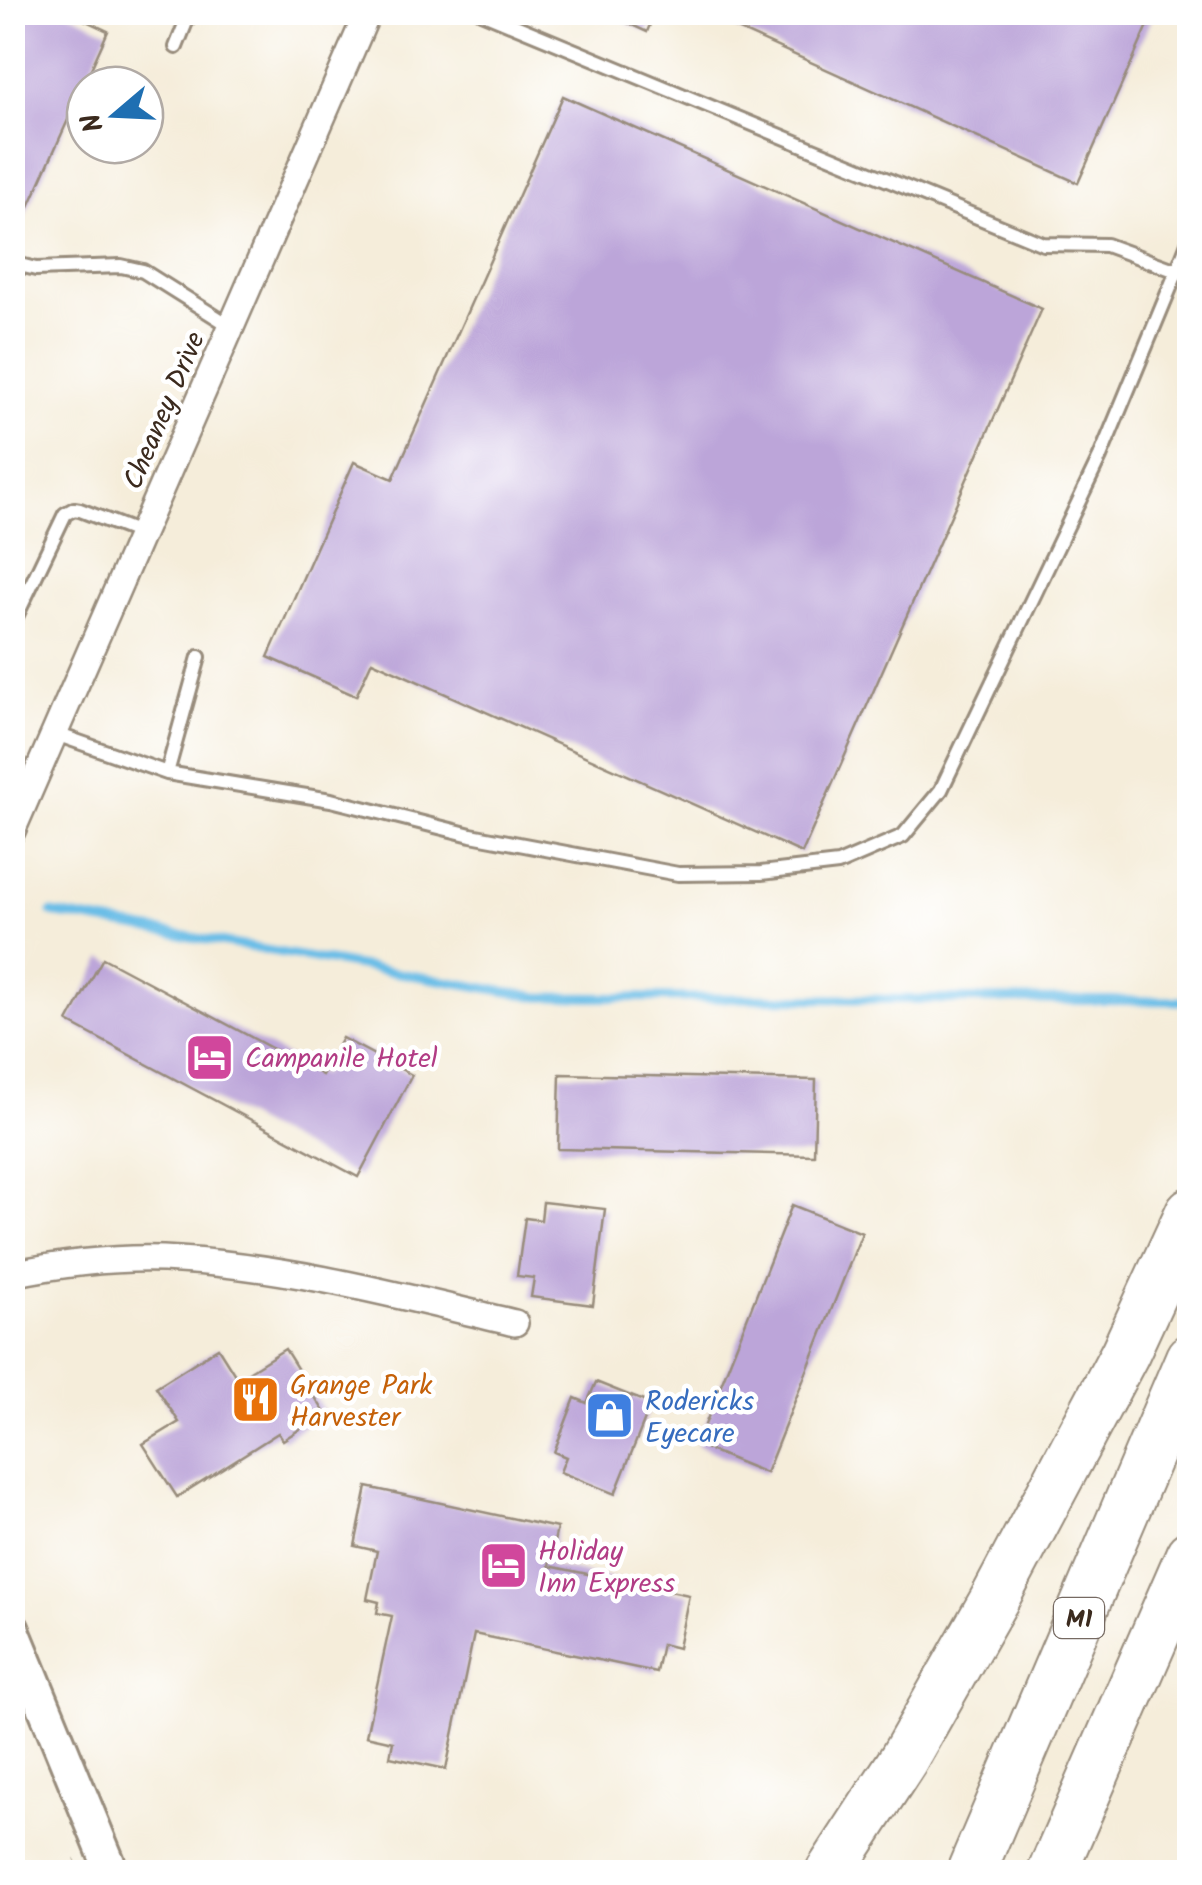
<svg xmlns="http://www.w3.org/2000/svg" width="1202" height="1885" font-family="Kalam,sans-serif">
	<style>
		.lines { fill: none; stroke-linecap: round; stroke-linejoin: round }
		.stream { stroke: #6bbee7; stroke-width: 9 }
		.building { fill: #bca5d9 }
		.service-casing { stroke: #988c7c; stroke-width: 18 }
		.minor-casing { stroke: #988c7c; stroke-width: 30 }
		.tertiary-casing { stroke: #988c7c; stroke-width: 38 }
		.motorway-casing { stroke: #988c7c; stroke-width: 52 }
		.path { stroke: #988c7c; stroke-width: 5; stroke-dasharray: 8 8; stroke-linecap: butt }
		.service { stroke: #fff; stroke-width: 12 }
		.minor { stroke: #fff; stroke-width: 25 }
		.tertiary { stroke: #fff; stroke-width: 32 }
		.motorway { stroke: #fff; stroke-width: 48 }
		.labels { text-anchor: middle; stroke-width: 9; stroke-linejoin: round; paint-order: stroke }
		.shield { fill: #fff; stroke: #766a62; stroke-width: 2.5 }
		.shield-label { font-size: 25px; font-weight: bold; fill: #3b2a1e }
		.street-label { font-size: 28px; fill: #3b2a1e; stroke: #fff }
		.hotel-label { font-size: 28px; fill: #b23c85; stroke: #fff; text-anchor: start }
		.food-label { font-size: 28px; fill: #c56008; stroke: #fff; text-anchor: start }
		.shop-label { font-size: 28px; fill: #366cbe; stroke: #fff; text-anchor: start }
	</style>
	<rect width="100%" height="100%" fill="#fff"/>
	<filter id="ink" filterUnits="userSpaceOnUse"><feTurbulence type="fractalNoise" baseFrequency=".01" numOctaves="2"/><feDisplacementMap in="SourceGraphic" scale="20" xChannelSelector="R" yChannelSelector="G"/><feConvolveMatrix kernelMatrix="1 2 1 2 8 2 1 2 1" color-interpolation-filters="sRGB"/></filter>
	<filter id="wash" filterUnits="userSpaceOnUse"><feTurbulence type="fractalNoise" baseFrequency=".0048" numOctaves="4" result="noise"/><feDisplacementMap in="SourceGraphic" scale="40" xChannelSelector="R" yChannelSelector="G"/><feGaussianBlur stdDeviation="2.25" result="paint"/><feColorMatrix in="noise" values="0 0 0 0 0 0 0 0 0 0 0 0 0 0 0 0 0 1.4 0 .05"/><feComposite in="paint" operator="in"/></filter>
	<g filter="url(#wash)">
		<rect width="100%" height="100%" fill="#f5edda"/>
		<g class="lines">
			<path class="stream" d="M52 913 538 997 1190 1001"/>
		</g>
		<g id="blocks">
			<path class="building" d="M12 12H67L108 31 22 222 12 218Z
				M604 12H655L647 32Z
				M700 12H1154L1078 183Z
				M563 96 1042 309 802 853 372 661 356 696 268 657 354 462 393 479Z
				M103 958 322 1075 342 1038 412 1075 358 1177 68 1022Z
				M560 1074 816 1080 814 1155 558 1149Z
				M543 1202 605 1209 593 1305 531 1297 534 1278 517 1276 525 1218 541 1220Z
				M792 1205 862 1233 766 1473 697 1445Z
				M218 1348 240 1383 245 1380 242 1376 285 1349 325 1413 283 1440 278 1433 177 1497 143 1444 179 1422 156 1387Z
				M596 1382 651 1404 615 1494 560 1472 566 1457 554 1452 575 1398 587 1403Z
				M367 1487 557 1528 549 1566 689 1595 678 1648 662 1644 656 1672 474 1634 446 1769 390 1757 393 1742 366 1736 392 1616 377 1613 379 1602 367 1599 377 1551 355 1546Z"/>
		</g>
	</g>
	<g filter="url(#ink)">
		<use href="#blocks" fill-opacity="0" stroke="#988c7c" stroke-width="2.5"/>
		<g class="lines">
			<defs>
				<path id="service" d="M481 12 1043 244 1106 245 1177 271 1190 238
					M176 47 190 12
					M12 263 36 269 121 266 143 271 232 327
					M12 625 65 514 74 509 80 510 142 534
					M56 734 167 773 331 800 471 835 678 874 761 873 838 864 903 836 941 790 1100 457 1177 271
					M167 773 199 657"/>
				<path id="minor" d="M12 831 368 12
					M12 1274C66 1263 124 1256 179 1260 293 1267 404 1297 515 1323"/>
				<path id="tertiary" d="M12 1628 112 1872"/>
				<path id="motorway" d="M830 1872 903 1760 994 1600 1125 1353 1190 1212
					M971 1872 1190 1358
					M1052 1872 1190 1555"/>
			</defs>
			<use href="#service" class="service-casing"/>
			<use href="#minor" class="minor-casing"/>
			<use href="#tertiary" class="tertiary-casing"/>
			<use href="#motorway" class="motorway-casing"/>
			<path class="path" d="M71 1872 68 1865 76 1861"/>
			<use href="#service" class="service"/>
			<use href="#minor" class="minor"/>
			<use href="#tertiary" class="tertiary"/>
			<use href="#motorway" class="motorway"/>
		</g>
	</g>
	<defs>
		<symbol id="hotel-square" viewBox="-11 -11 22 22"><rect x="-9" y="-9" width="18" height="18" rx="4" fill="#d1479c" stroke="#fff"/><path d="M-6-4.5h1.5V1H6V5H4.5V3h-9V5H-6ZM-4 0a1.8 1.8 0 1 1 3.6 0ZM.5 0V-2.5h3Q6-2.5 6 0Z" fill="#fff"/></symbol>
		<symbol id="restaurant-square" viewBox="-11 -11 22 22"><rect x="-9" y="-9" width="18" height="18" rx="4" fill="#e8710a" stroke="#fff"/><path d="M-5-6h1v4h1v-4h1v4h1v-4h1v5L-1.5 .5V6h-2V.5L-5-1ZM5-6V6H3V1.5H1.5Q1.5-4 5-6Z" fill="#fff"/></symbol>
		<symbol id="shop-square" viewBox="-11 -11 22 22"><rect x="-9" y="-9" width="18" height="18" rx="4" fill="#3f7fe0" stroke="#fff"/><path d="M-5-2.5h2.3a2.7 3.5 0 0 1 5.4 0H5L5.5 6h-11ZM-1.5-2.5h3a1.5 2.3 0 0 0-3 0Z" fill="#fff"/></symbol>
	</defs>
	<g fill-rule="evenodd">
		<use href="#hotel-square" x="182" y="1030" width="55" height="55"/>
		<use href="#restaurant-square" x="228" y="1372" width="55" height="55"/>
		<use href="#shop-square" x="582" y="1388" width="55" height="55"/>
		<use href="#hotel-square" x="476" y="1538" width="55" height="55"/>
	</g>
	<g class="labels">
		<rect class="shield" x="1054" y="1598" width="50" height="40" rx="8"/>
		<g class="shield-label">
			<text x="1079" y="1627">M1</text>
		</g>
		<g class="street-label">
			<text transform="translate(163 410) rotate(-67)" y="10">Cheaney Drive</text>
		</g>
		<g class="hotel-label">
			<text x="245" y="1067">Campanile Hotel</text>
			<text x="538" y="1560">Holiday<tspan x="538" dy="32">Inn Express</tspan></text>
		</g>
		<g class="food-label">
			<text x="290" y="1394">Grange Park<tspan x="290" dy="32">Harvester</tspan></text>
		</g>
		<g class="shop-label">
			<text x="645" y="1410">Rodericks<tspan x="645" dy="32">Eyecare</tspan></text>
		</g>
	</g>
	<rect width="1202" height="1885" fill="none" stroke="#fff" stroke-width="50"/>
	<g transform="translate(115 115) rotate(251)"><circle r="48" fill="#ffffff" stroke="#b1aaa5" stroke-width="2.5"/>
	<path d="M0-8L18 38L0 25L-18 38Z" fill="#1f6fb2"/>
	<text y="-15" font-size="28" font-weight="bold" text-anchor="middle" fill="#3b2a1e">N</text>
	</g>
</svg>
